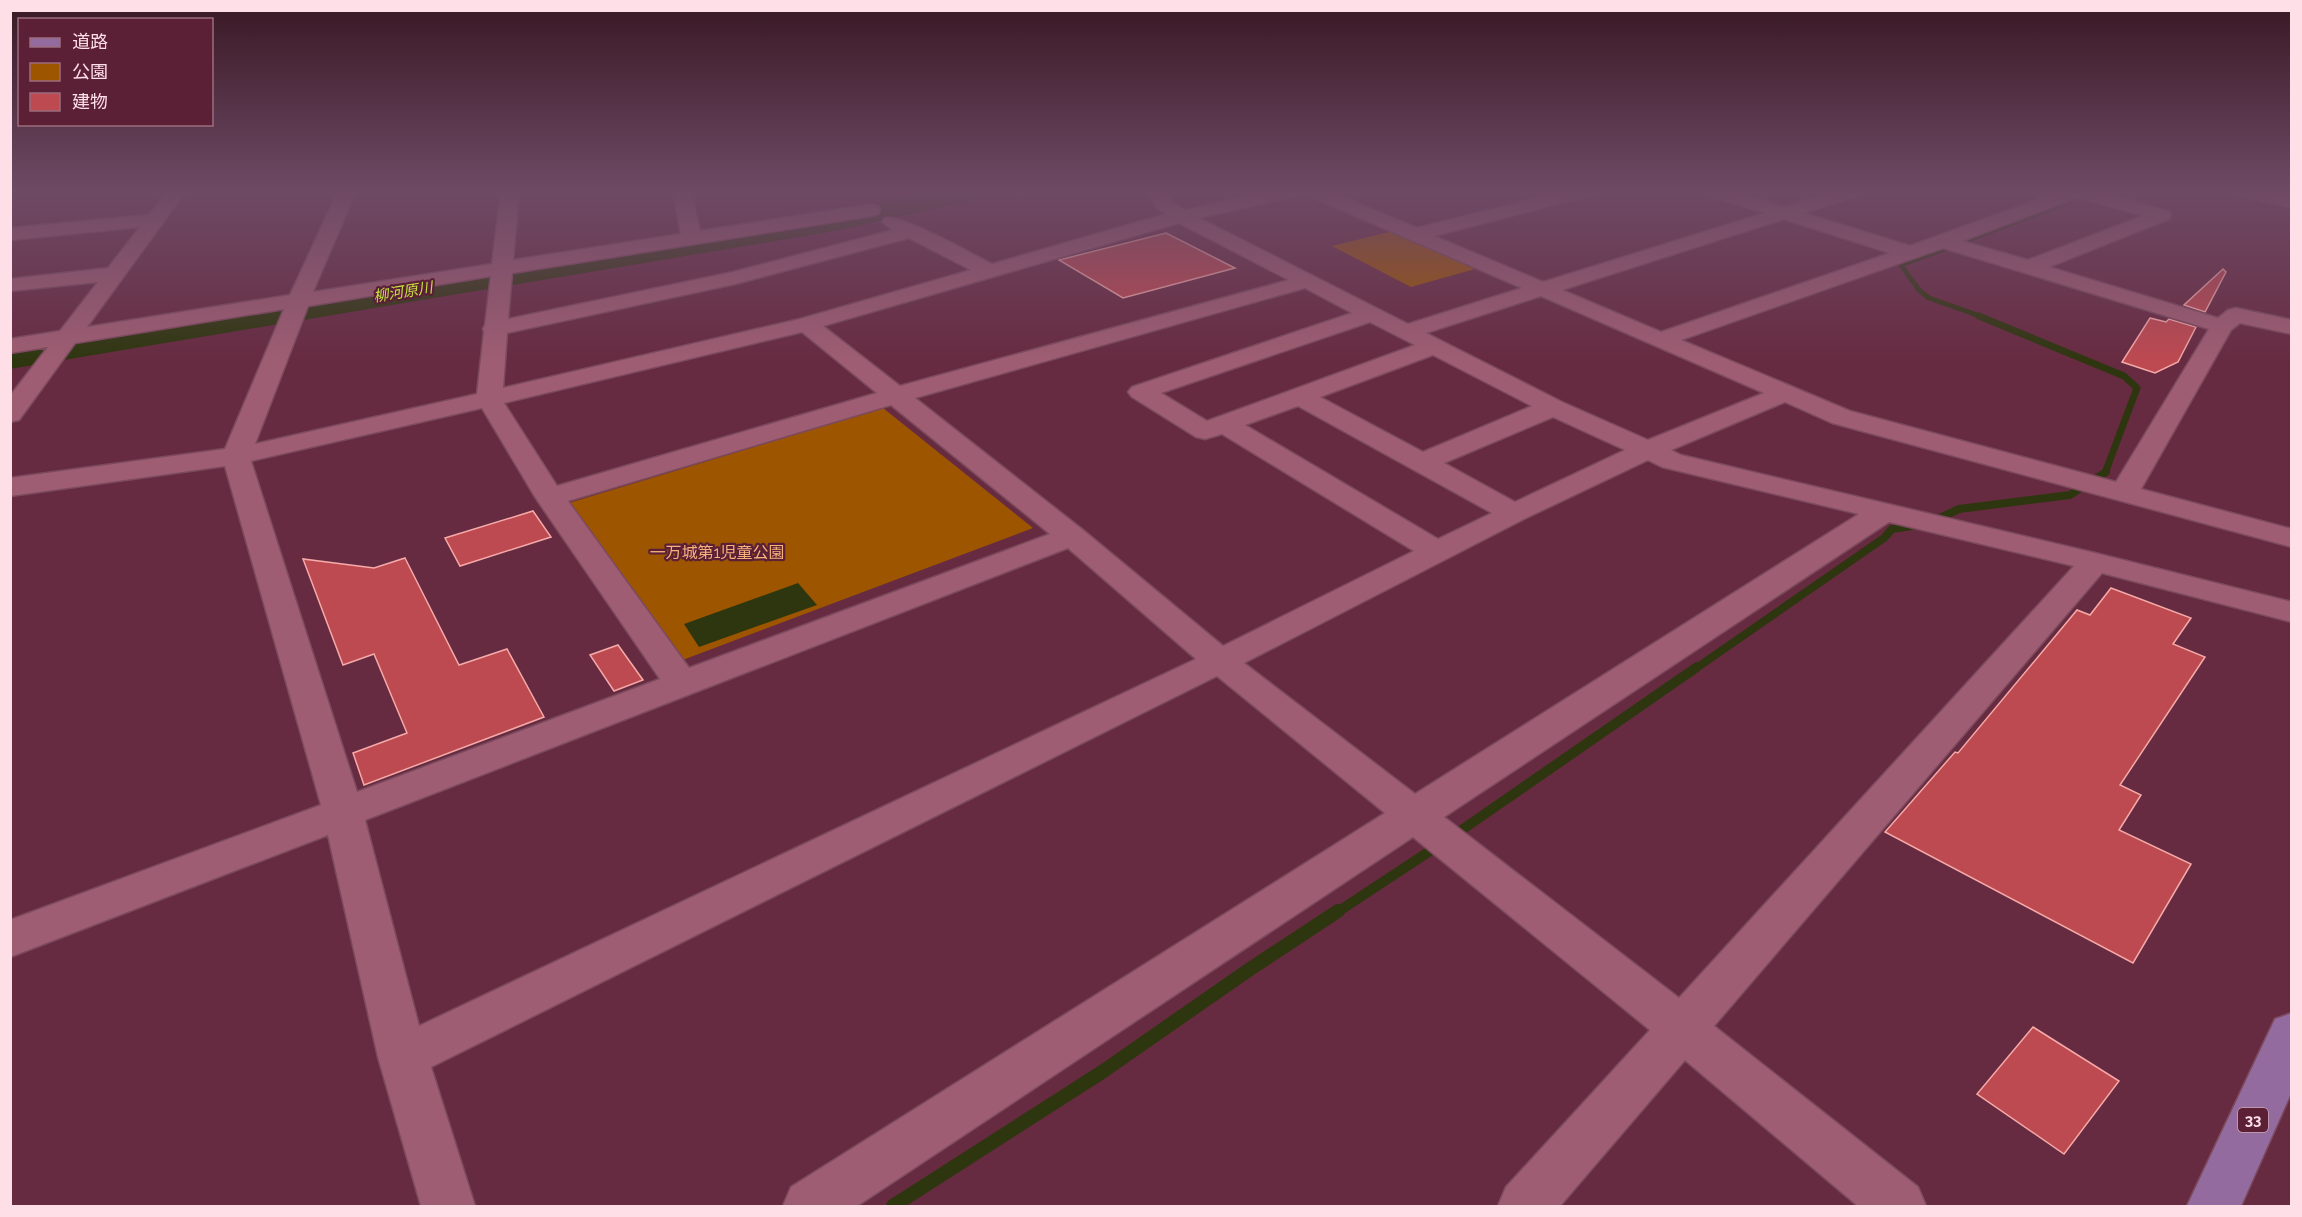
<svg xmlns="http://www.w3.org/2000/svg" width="2302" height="1217" font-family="Raleway,'Noto Sans JP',sans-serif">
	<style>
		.green { fill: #9d5500 }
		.water { fill: #2e360f }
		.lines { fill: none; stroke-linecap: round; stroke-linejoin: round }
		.stream-far4 { stroke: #2e360f; stroke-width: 5 }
		.stream-far3 { stroke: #2e360f; stroke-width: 7 }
		.stream-far2 { stroke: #2e360f; stroke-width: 8 }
		.stream-far1 { stroke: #2e360f; stroke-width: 10 }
		.stream { stroke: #2e360f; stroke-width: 14 }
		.river { fill: #2e360f; fill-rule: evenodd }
		.building { fill: #bd4951; stroke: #f5aaa9; stroke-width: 1.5 }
		.street-casing { stroke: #7c4a5d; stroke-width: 3 }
		.secondary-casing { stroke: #7c4a5d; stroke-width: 3 }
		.primary-casing { stroke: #7c4a5d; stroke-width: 3 }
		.street { fill: #9e5d72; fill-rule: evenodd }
		.secondary { fill: #9e5d72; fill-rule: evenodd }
		.primary { fill: #946b9f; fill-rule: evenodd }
		.labels { text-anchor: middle; stroke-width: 4.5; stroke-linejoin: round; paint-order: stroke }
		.far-water-label { font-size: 15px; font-style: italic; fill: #c3e041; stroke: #5b2036 }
		.shield { fill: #5b2036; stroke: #cda6b3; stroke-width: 1.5 }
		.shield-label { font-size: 15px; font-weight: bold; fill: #fedfe8 }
		.park-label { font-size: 16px; fill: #f7b27b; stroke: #5b2036 }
	</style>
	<rect width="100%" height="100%" fill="#672b41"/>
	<path class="green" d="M1397 230 1482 267 1411 287 1332 246Z
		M883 408 1033 528 680 661 569 503Z"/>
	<path class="water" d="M798 583 817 605 699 647 684 624Z"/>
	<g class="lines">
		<path class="stream-far4" d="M1983 317 1929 298 1919 290 1901 265 2069 202 2054 191"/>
		<path class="stream-far3" d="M1979 316 2124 376 2137 388 2105 473"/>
		<path class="stream-far2" d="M1931 522 1959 509 2070 495 2106 472
			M1695 669 1884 538 1892 529 1918 525"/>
		<path class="stream-far1" d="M1453 836 1697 667
			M1336 913 1439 845"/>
		<path class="stream" d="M893 1206 1102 1072 1250 969 1338 911"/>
		<path class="river" d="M926 191H987L982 198 835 231 10 369V343L835 211Z"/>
	</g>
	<path class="building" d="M1166 233 1235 268 1123 298 1059 260Z
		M2223 269 2226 272 2205 312 2184 305Z
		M2150 318 2166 322 2169 319 2196 327 2178 362 2155 373 2122 362Z
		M533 511 551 537 460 566 445 538Z
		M405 558 459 665 507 649 544 717 364 785 353 753 407 733 374 654 343 665 303 559 374 568Z
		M2111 588 2191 618 2173 644 2205 657 2120 785 2141 795 2119 830 2191 864 2133 963 1885 832 1955 752 1958 753 2077 610 2090 615Z
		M618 645 643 680 614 691 590 655Z
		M2033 1027 2119 1081 2064 1154 1977 1094Z"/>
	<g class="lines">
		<defs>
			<path id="street" d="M168 191H186L87 327 290 295 338 191H356L313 292 492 264 501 191H519L513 260 681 234 673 191H691L700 231 871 204 878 206 880 210 878 214 871 216 512 273 508 319 733 272 893 230 882 222 885 218C902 214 972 254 992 264L1166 214 1157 209 1148 191H1166L1172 202 1184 210 1273 191H1329L1417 228 1564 191H1595L1592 195 1434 236 1543 282 1765 213 1707 195 1704 191H1732L1784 207 1836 191H1864L1861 195 1804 213 1910 246 2061 191H2096L2169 211 2171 215 2169 219 2049 267 2218 318 2228 310 2236 308 2292 320V334L2240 323 2231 330 2141 489 2292 529V547L1832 423 1785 402 1671 450 1681 455 2095 553 2292 602V622L2102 573 1714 1026 1918 1187 1926 1206H1858L1685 1060 1560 1206H1498L1506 1187 1650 1030 1413 837 857 1206H783L791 1187 1385 813 1217 676 431 1067 475 1206H421L378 1057 328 835 10 957V920L321 805 225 466 10 496V478L225 449 284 309 75 343 19 420 10 422V396L48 347 10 353V339L60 331 98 282 10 291V279L108 268 140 227 10 240V228L149 215ZM1306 194 1307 195 1522 288 1408 324 1199 218ZM2078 197 2143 216 2028 260 1962 241ZM1784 219 1890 253 1661 332 1562 290ZM1179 223 1289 280 900 386 823 326ZM909 238 971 270 800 319 503 388 507 333 735 284ZM1943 248 2209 329 2116 482 1850 411 1681 340ZM491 276 485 325 483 329 484 332 477 394 255 444 308 306ZM1305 288 1352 313 1132 387 1128 392 1132 397 1196 437 1205 439 1222 434 1414 551 1223 646 1083 530 915 398ZM1541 296 1764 393 1648 440 1562 402 1426 333ZM1370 322 1415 345 1207 421 1161 393ZM802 332 877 393 557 486 504 403ZM1433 355 1532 406 1423 452 1320 397ZM891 405 1050 534 689 668 568 501ZM1298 406 1492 513 1438 539 1245 425ZM482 408 535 497 660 679 357 792 251 461ZM1553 417 1625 450 1515 502 1444 463ZM1648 460 1662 467 1859 514 1415 794 1244 663 1524 519ZM1889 522 2074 566 1679 998 1444 817ZM1068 548 1196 659 419 1026 365 820Z"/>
			<path id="secondary" d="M2235 191H2266L2292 197V208L2238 195Z"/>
			<path id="primary" d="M2292 1013V1091L2241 1206H2187L2275 1019Z"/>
		</defs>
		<use href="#street" class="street-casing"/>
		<use href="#secondary" class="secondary-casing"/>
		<use href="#primary" class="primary-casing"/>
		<use href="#street" class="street"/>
		<use href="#secondary" class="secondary"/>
		<use href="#primary" class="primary"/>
	</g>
	<linearGradient id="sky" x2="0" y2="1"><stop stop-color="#391824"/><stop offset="0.53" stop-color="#6e4a65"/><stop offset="1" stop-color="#6e4a65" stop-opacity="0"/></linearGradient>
	<rect width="2302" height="361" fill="url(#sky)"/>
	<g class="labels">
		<g class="far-water-label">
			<text transform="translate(403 292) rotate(-9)" y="5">柳河原川</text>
		</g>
		<rect class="shield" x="2238" y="1108" width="30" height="24" rx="4.5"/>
		<g class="shield-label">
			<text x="2253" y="1125">33</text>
		</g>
		<g class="park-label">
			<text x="717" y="558">一万城第1児童公園</text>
		</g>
	</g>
	<rect width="2302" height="1217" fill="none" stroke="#fedfe8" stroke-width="24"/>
	<rect x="18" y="18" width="195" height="108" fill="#5b2036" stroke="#9c6c7d" stroke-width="1.5"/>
	<rect x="30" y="38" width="30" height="9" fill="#946b9f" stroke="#9c6c7d" stroke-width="1.5"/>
	<text x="72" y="48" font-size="18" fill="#fedfe8">道路</text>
	<rect x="30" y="63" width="30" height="18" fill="#9d5500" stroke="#9c6c7d" stroke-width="1.5"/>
	<text x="72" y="78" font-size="18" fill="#fedfe8">公園</text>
	<rect x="30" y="93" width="30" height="18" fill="#bd4951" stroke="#9c6c7d" stroke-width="1.5"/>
	<text x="72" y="108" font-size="18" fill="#fedfe8">建物</text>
</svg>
